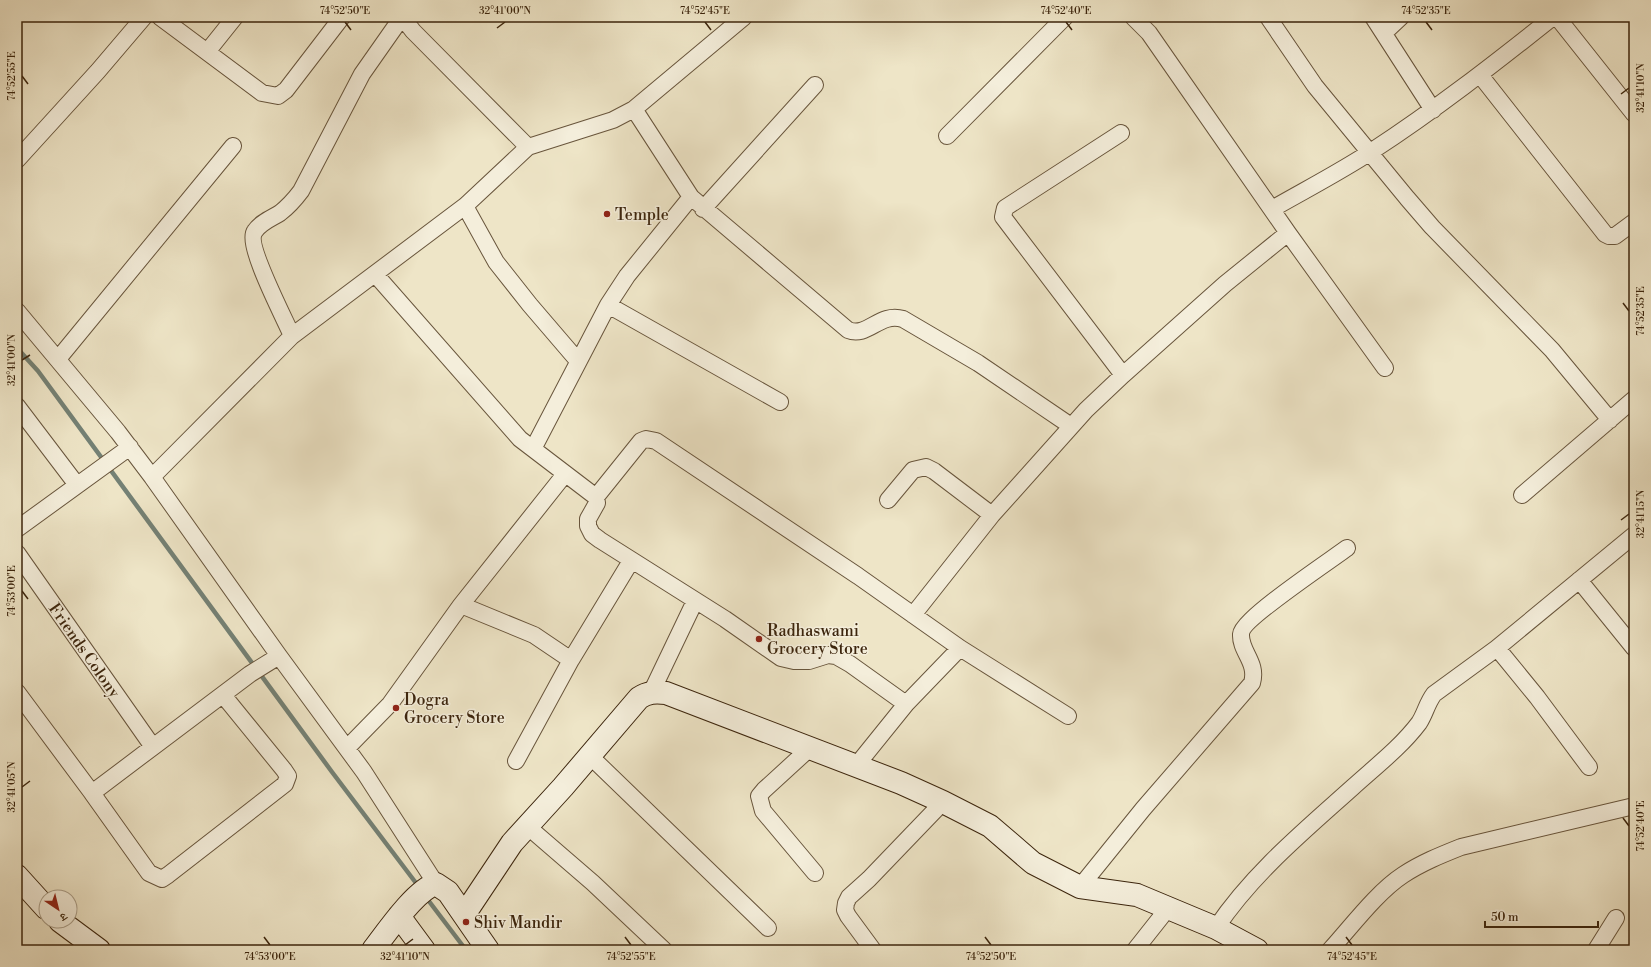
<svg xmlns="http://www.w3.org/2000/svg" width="1651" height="967" font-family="'Libre Bodoni','Noto Serif Devanagari',serif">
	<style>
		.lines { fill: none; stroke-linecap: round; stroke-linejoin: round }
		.stream { stroke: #748175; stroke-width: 4.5 }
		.street-casing { stroke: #68553c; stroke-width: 18 }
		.secondary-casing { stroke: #3c250d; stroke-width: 24 }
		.street { stroke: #f4eedb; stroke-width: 16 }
		.secondary { stroke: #f4eedb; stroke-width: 22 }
		.ticks { fill: none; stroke: #3c250d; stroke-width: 1.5 }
		.poi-dot { fill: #8f2418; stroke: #f4eedb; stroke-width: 1.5 }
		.labels { text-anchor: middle; stroke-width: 3; stroke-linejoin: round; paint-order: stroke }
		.poi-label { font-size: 16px; fill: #3c250d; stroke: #f4eedb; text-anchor: start }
		.street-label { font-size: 16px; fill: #3c250d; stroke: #f4eedb }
		.neatline { fill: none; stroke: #3c250d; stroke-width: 1.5 }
		.ticks-label { font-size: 10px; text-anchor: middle; fill: #3c250d }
	</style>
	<rect width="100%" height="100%" fill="#eee5c7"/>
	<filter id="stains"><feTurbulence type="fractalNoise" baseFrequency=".005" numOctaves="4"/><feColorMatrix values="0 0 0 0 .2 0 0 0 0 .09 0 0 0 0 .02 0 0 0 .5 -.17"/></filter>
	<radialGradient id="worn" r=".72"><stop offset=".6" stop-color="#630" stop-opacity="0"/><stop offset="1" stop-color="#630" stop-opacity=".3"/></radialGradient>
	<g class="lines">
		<path class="stream" d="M17 348 38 371 332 772 419 887
			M425 896 466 950"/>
		<defs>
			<path id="street" d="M160 17 262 93 278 96 286 90 342 17
				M1133 17 1149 33 1288 233 1385 368
				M1268 17 1315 86 1407 198 1432 227 1552 350 1610 420
				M1373 17 1433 110
				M1557 17 1634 114
				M403 18 413 31 528 147
				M1384 33 1401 17
				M207 52 235 17
				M1480 75 1605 234 1609 236H1615L1634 222
				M634 109 691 197 848 330C868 338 879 312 903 319L978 363 1071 426
				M1121 133 1005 208 1003 217 1123 375
				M947 136 1065 17
				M17 160 98 71 144 17
				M465 206 496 262 530 305 578 361
				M703 209 815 85
				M1272 209C1305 190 1340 172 1372 151 1435 110 1494 64 1553 17
				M375 274 520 439 596 497 597 503 588 519V526L592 534 600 540 725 619 781 658 794 661H809L828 655 836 656 850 664 906 704
				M608 305 627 276 691 197
				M17 311 118 432 152 477 279 656 364 772 436 884
				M292 336C285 319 245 244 255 231 261 222 272 218 280 213 289 206 295 199 301 191L362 74 402 17
				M58 359 233 146
				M17 406 77 485
				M533 449 608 305 780 402
				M152 477 292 336 465 206 528 147 613 120 634 109 744 17
				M1522 495 1634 399
				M596 497 641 441 646 439 656 441 858 576 960 648 1068 716
				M888 500 913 470 926 467 934 471 992 515
				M17 529 130 447
				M17 553 153 747 250 674 279 656
				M1579 580 1634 648
				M461 605 534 635 571 660
				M913 615 992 515 1086 410 1123 375 1225 284 1288 233
				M1497 648 1537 697 1589 767
				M17 692 92 793 153 747
				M651 693 695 601
				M347 748 390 704 461 605 565 474
				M810 748 764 790 759 796 763 811 815 873
				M590 756 768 928
				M516 761 571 660 631 561
				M856 766 906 704 960 648
				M92 793 149 873 162 879 168 875 285 784 288 776 284 770 223 695
				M527 826 593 883 664 950
				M1080 887 1143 809 1252 683C1258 662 1240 652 1241 634 1242 619 1331 560 1347 548
				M1216 928C1253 873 1304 831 1353 787 1375 767 1401 747 1419 723 1425 714 1427 703 1434 694L1497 648 1634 535
				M873 950 848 916 845 910 846 903 849 897 869 879 943 802
				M1135 950 1169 907
				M1330 950C1351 927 1377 892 1403 875 1421 863 1441 855 1461 847L1634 806
				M1596 950 1616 918"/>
			<path id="secondary" d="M17 876 46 908
				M464 915 512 843 563 787 639 698C648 692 655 692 666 693L901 783 943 802 990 826 1033 863 1080 887 1137 895 1216 928 1257 950
				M399 916 424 950
				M60 921 99 950
				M373 950C386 933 416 889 436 884L448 892 488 950"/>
		</defs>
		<use href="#street" class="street-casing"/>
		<use href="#secondary" class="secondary-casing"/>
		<use href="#street" class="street"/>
		<use href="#secondary" class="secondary"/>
	</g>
	<path class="ticks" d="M345 22 351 30M705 22 711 30M1066 22 1072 30M1426 22 1432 30M497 28 505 22M22 76 28 84M1621 94 1629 88M1623 303 1629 311M22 360 30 355M1621 520 1629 514M22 591 28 599M22 787 30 781M1623 818 1629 826M264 937 270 945M625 937 631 945M985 937 991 945M1346 937 1352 945M405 945 413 939"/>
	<g class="poi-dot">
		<circle cx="607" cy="214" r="4"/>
		<circle cx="759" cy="639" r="4"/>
		<circle cx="396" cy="708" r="4"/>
		<circle cx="466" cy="922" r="4"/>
	</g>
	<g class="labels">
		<g class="poi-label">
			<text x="615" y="220">Temple</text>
			<text x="767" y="636">Radhaswami<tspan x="767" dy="18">Grocery Store</tspan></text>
			<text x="404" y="705">Dogra<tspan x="404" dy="18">Grocery Store</tspan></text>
			<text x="474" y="928">Shiv Mandir</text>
		</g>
		<g class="street-label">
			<text transform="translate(85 650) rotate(55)" y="6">Friends Colony</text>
		</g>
	</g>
	<rect width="1651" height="967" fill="none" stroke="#eee5c7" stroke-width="44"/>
	<g transform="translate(58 909) rotate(145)"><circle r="19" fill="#f4eedb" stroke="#aa9e89"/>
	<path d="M0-3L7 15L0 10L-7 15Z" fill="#8f2418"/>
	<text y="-6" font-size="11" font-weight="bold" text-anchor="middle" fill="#3c250d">उ</text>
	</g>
	<path d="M1485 921v6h113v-6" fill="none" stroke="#3c250d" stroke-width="2"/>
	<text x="1491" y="921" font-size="12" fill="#3c250d" stroke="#f4eedb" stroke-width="3" paint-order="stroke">50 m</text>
	<rect x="22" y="22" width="1607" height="923" class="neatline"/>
	<g class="ticks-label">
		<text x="345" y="14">74°52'50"E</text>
		<text x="505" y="14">32°41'00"N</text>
		<text x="705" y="14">74°52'45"E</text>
		<text x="1066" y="14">74°52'40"E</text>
		<text x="1426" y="14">74°52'35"E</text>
		<text transform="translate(11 76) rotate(-90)" y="4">74°52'55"E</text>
		<text transform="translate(1640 88) rotate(-90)" y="4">32°41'10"N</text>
		<text transform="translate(1640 311) rotate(-90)" y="4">74°52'35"E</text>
		<text transform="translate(11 360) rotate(-90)" y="4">32°41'00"N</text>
		<text transform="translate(1640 514) rotate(-90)" y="4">32°41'15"N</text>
		<text transform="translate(11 591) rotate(-90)" y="4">74°53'00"E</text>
		<text transform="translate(11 787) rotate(-90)" y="4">32°41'05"N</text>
		<text transform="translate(1640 826) rotate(-90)" y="4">74°52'40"E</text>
		<text x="270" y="960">74°53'00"E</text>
		<text x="405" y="960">32°41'10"N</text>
		<text x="631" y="960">74°52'55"E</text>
		<text x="991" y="960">74°52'50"E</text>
		<text x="1352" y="960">74°52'45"E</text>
	</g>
	<rect width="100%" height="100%" filter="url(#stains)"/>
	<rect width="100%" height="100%" fill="url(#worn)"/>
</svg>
